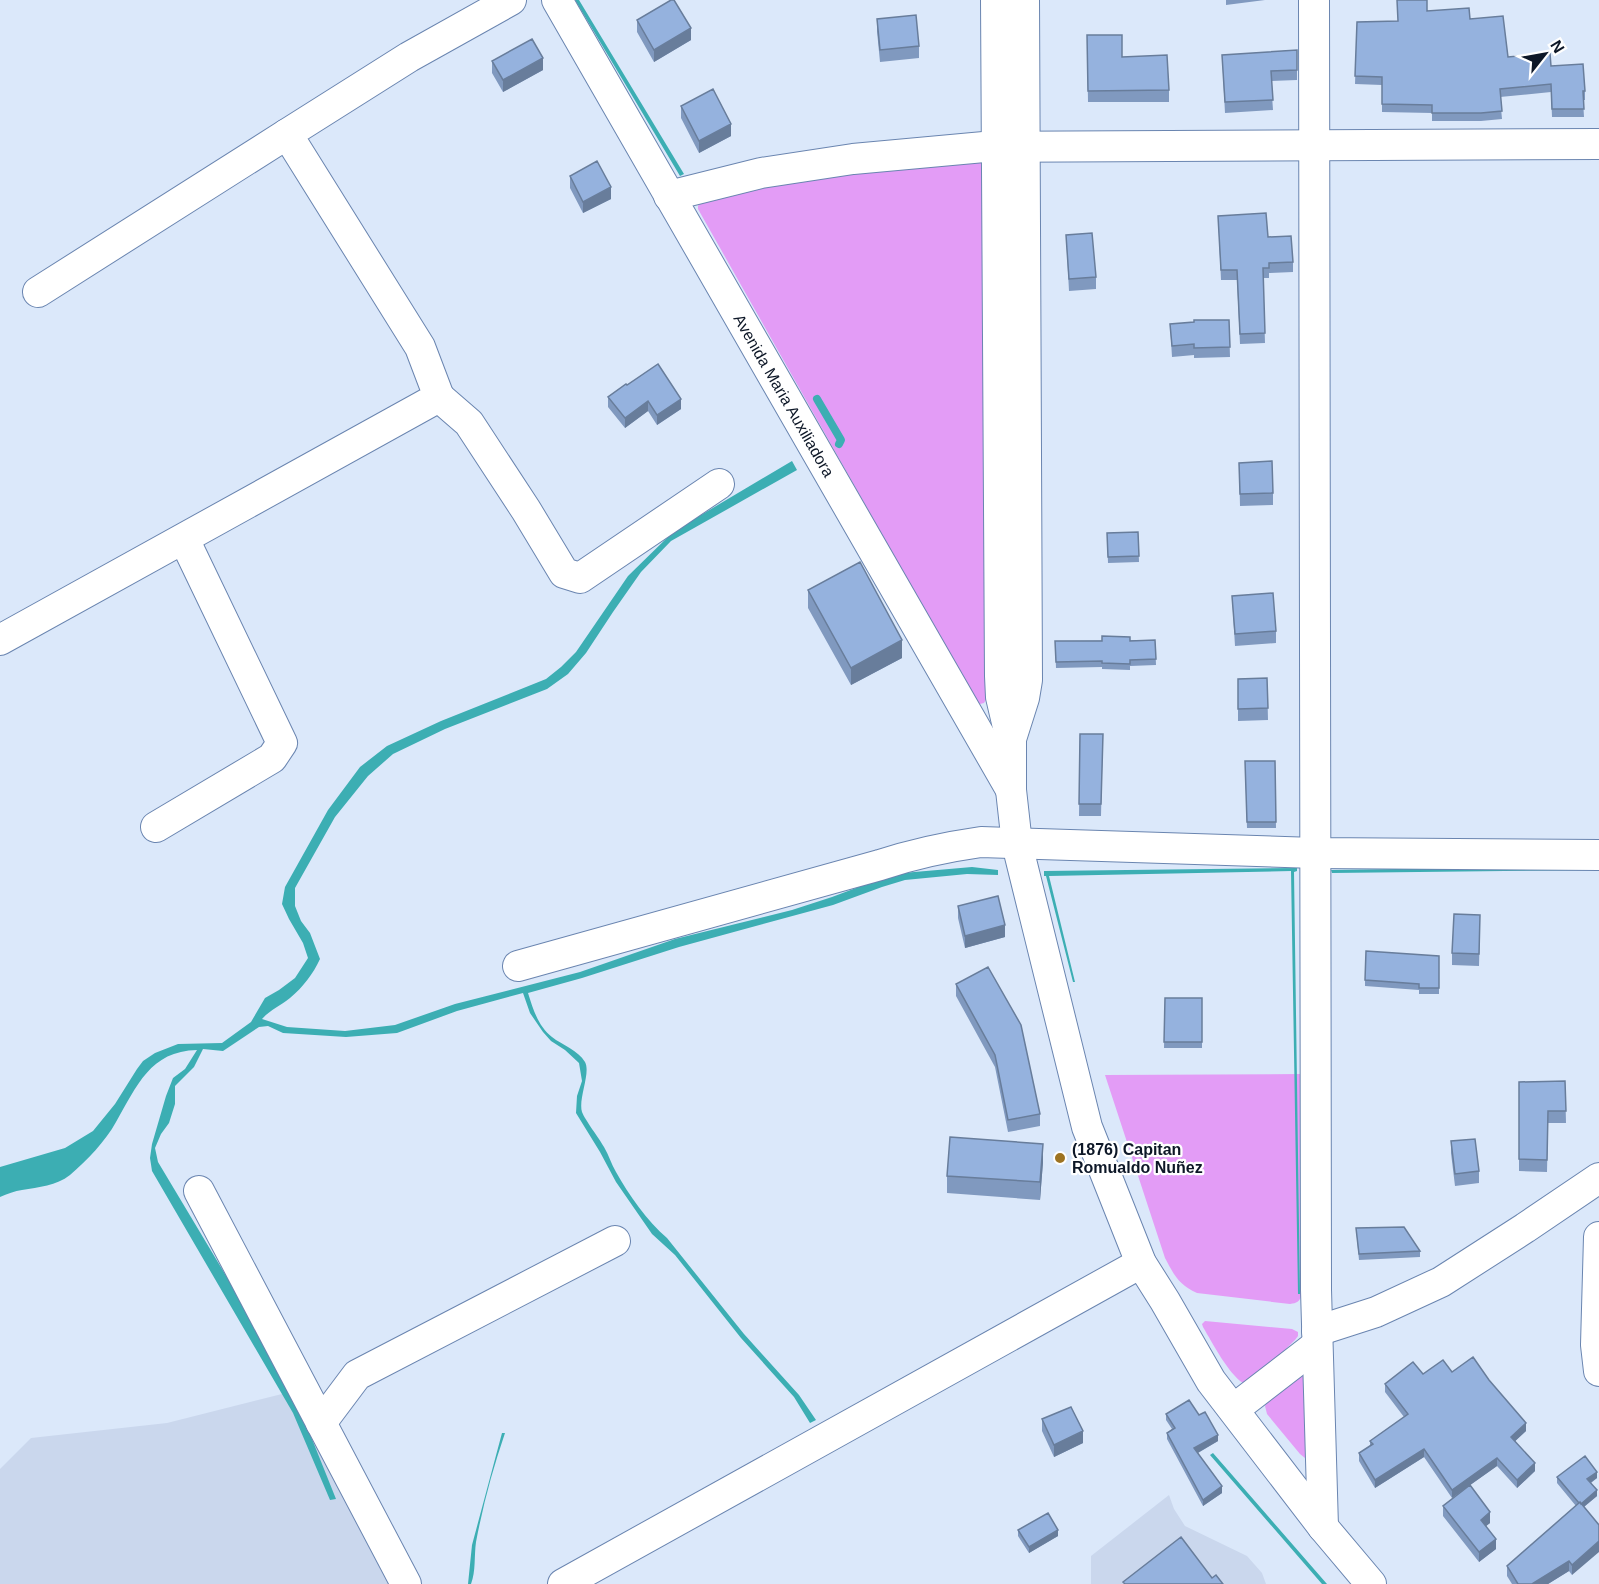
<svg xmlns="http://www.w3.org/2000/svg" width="1599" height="1584" font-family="Helvetica,sans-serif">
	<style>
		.built { fill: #cad7ed }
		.green { fill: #e39cf6 }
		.water { fill: #3caeb3 }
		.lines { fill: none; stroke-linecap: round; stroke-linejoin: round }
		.stream { stroke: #3caeb3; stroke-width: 8 }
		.minor-casing { stroke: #6a85b0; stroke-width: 32 }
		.minor { stroke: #fff; stroke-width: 30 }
		.wall { fill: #8099bf }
		.shaded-wall { fill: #687d9b }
		.building { fill: #95b2de; stroke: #687d9b; stroke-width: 1.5 }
		.poi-dot { fill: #9d7322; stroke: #fff; stroke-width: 2 }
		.labels { text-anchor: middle; stroke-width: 4.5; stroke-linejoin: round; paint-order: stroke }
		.street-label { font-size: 16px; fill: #0d1727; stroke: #fff }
		.poi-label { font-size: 16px; font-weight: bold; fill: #0d1727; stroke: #fff; text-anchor: start }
	</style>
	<rect width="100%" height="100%" fill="#dbe8fa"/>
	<path class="built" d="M294 1391 379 1500 398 1584H0V1469L31 1438 167 1423Z
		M1169 1495 1174 1509 1185 1526 1247 1556 1262 1573 1266 1584H1091V1556Z"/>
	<path class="green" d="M981 161 984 165 988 696 984 703 980 704 975 699 698 209V206L700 203 764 187 860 171Z
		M1301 1074 1302 1295C1299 1302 1297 1303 1290 1304L1197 1293C1179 1285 1174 1275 1165 1258L1105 1075Z
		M1205 1321 1292 1329 1298 1332V1336L1295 1340 1253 1381 1243 1383C1228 1373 1213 1344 1203 1327L1202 1324Z
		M1305 1370 1307 1456 1305 1458 1300 1454 1267 1414 1265 1406 1267 1402Z"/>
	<path class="water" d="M575 0H579L684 174 680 176Z
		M792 461 797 470 671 541 641 572 613 612 586 653 568 674 547 689 445 729 393 754 368 776 335 817 295 888V906L301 921 310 933 320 959C313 974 303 987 290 998 280 1006 270 1010 262 1019L287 1027 345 1031 395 1025 455 1004 580 972 675 939 792 910 832 897 880 879 903 873 972 867 998 870V875L967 874 905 880 882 887 833 905 679 947 582 978 528 993C533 1009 538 1026 552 1037 562 1045 578 1050 585 1062 591 1073 578 1099 582 1112 585 1120 599 1138 604 1147 609 1155 611 1164 616 1172 629 1195 647 1221 667 1238L744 1334 799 1395 816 1420 810 1423 794 1397 741 1338 675 1255 652 1234 616 1182 600 1152 576 1113 577 1096 582 1081 579 1063 565 1050 551 1041 543 1032 530 1013 523 993 457 1011 397 1033 346 1037 283 1033 268 1026 259 1027 223 1051 203 1049 194 1067 175 1086V1104L169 1123 161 1134 155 1148 158 1162 234 1289 280 1374 308 1429 336 1499 330 1500 293 1413 152 1171 150 1158 152 1144 166 1096 173 1078 185 1069 197 1050C150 1051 137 1086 116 1122 105 1142 87 1160 70 1175 56 1186 39 1187 22 1190 15 1191 7 1194 0 1197V1167L65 1148 93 1131 115 1104 137 1069 143 1061 155 1053 178 1044 222 1043 251 1022 265 998 279 990 295 978 308 958 303 943 289 919 282 904 285 887 328 810 360 767 387 746 441 721 546 679 561 667 576 652 628 576 674 531Z
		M1599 866V870L1332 873 1331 870Z
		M1297 868V871L1294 872 1300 1294H1298L1291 871 1049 876 1075 982H1073L1046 876H1044V871Z
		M502 1433H505C493 1468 483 1505 476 1542 474 1556 476 1571 471 1584H468L472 1545Z
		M1213 1453 1327 1584H1322L1210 1455Z"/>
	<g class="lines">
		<path class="stream" d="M817 399 841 440 839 444"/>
		<defs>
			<g id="minor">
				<path id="s1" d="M557 0 1010 788"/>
				<path d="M996 0 1000 676 1001 697 1011 740V790L1017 844 1087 1127 1141 1263 1165 1301 1211 1381 1323 1527 1371 1584"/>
				<path d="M1314 0 1316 1290 1323 1527"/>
				<path d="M669 196 761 173 853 159 984 147 1599 144"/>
				<path d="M38 292 287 134"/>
				<path d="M439 397 469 423 526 510 564 573 580 578 719 484"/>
				<path d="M0 640 439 397 420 347 287 134 409 57 511 0"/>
				<path d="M1011 739 1024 698 1027 680 1024 0"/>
				<path d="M156 827 272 758 282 743 184 539"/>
				<path d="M518 966 880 865C913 854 946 847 981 842L1315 853 1599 855"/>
				<path d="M199 1191 406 1584"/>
				<path d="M1599 1237 1596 1345 1599 1371"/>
				<path d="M1317 1331 1376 1312 1441 1282 1525 1228 1599 1178"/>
				<path d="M1234 1409 1317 1345"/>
				<path d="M321 1423 357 1375 615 1241"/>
				<path d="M563 1584 1141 1263"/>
			</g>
		</defs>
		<use href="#minor" class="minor-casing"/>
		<use href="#minor" class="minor"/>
	</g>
	<path class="wall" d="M1226 0H1265L1226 5Z
		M1427 11 1470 19 1508 57 1551 66 1585 91V100H1583L1584 117H1552L1551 92 1500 97 1502 119 1481 121H1432V113L1382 112V85L1355 84 1357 22 1398 21Z
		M877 19 919 46V58L880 62 877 31Z
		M637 20 691 40 654 62 637 32Z
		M1087 35 1122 57 1169 90V102H1088Z
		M1297 50V80L1271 81 1273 110 1225 113 1222 55Z
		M492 61 543 70 503 92 492 73Z
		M681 106 731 136 699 153 681 118Z
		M570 176 611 199 583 213 570 188Z
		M1218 216 1268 237 1293 262V272L1269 273V278H1263L1265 343 1240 344 1237 280H1221Z
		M1066 235 1096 277V289L1069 291Z
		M1229 320 1230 357 1194 358V355L1172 357 1170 324Z
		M627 385 681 409 657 425 648 411 625 428 608 407V397Z
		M1239 463 1273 493V505L1240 506Z
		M1138 532 1139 562 1108 563 1107 533Z
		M808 590 902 658 851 685 808 608Z
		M1232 596 1276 631V643L1235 646Z
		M1155 640 1156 665 1130 666V670L1102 669V667L1056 668 1055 641Z
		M1267 678 1268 720 1238 721V679Z
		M1080 734H1103L1101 816H1079Z
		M1245 761H1275L1276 828H1247Z
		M958 906 1005 937 965 948 958 918Z
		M1480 927 1479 966 1452 965V953Z
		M1439 956V994H1419V990L1365 986V980Z
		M956 984 1040 1114V1126L1008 1132 995 1067 956 996Z
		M1165 998H1202V1048H1164Z
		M1565 1081 1566 1123H1548L1547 1172 1519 1171V1082Z
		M1451 1141 1479 1171V1183L1455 1186 1451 1153Z
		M1043 1162 1040 1200 947 1193V1176Z
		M1356 1228 1420 1251V1257L1359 1260Z
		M1452 1372 1526 1431 1515 1441 1535 1471 1517 1488 1497 1466 1470 1485 1490 1523 1486 1526 1496 1549 1479 1562 1443 1516V1506L1468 1486 1452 1498 1424 1457 1375 1488 1359 1461V1453L1370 1446V1441L1404 1417 1385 1392V1384L1423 1374Z
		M1166 1414 1199 1415 1218 1441 1198 1453 1222 1493 1203 1506 1167 1439V1433L1172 1429 1166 1420Z
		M1042 1419 1083 1443 1054 1457 1042 1431Z
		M1557 1477 1597 1478 1591 1483 1597 1496 1584 1507 1572 1575 1569 1571 1548 1584H1512L1507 1576V1566L1576 1506 1557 1483Z
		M1018 1530 1058 1536 1029 1553 1018 1536Z"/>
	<path class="shaded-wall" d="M691 28V40L654 62V50Z
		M543 58V70L503 92V80Z
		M731 124V136L699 153V141Z
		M611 187V199L583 213V202Z
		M681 399V409L657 425V415Z
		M648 401V411L625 428V418Z
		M902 640V658L851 685V668Z
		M1005 925V937L965 948V936Z
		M1043 1144V1162L1040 1200V1182Z
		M1526 1423V1431L1511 1445V1437Z
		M1083 1431V1443L1054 1457V1445Z
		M1218 1435V1441L1194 1455V1448Z
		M1424 1449V1457L1375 1488V1480Z
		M1497 1458V1466L1452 1498V1490Z
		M1535 1463V1471L1517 1488V1480Z
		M1597 1472V1478L1587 1485V1479Z
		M1222 1486V1493L1203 1506V1500Z
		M1597 1490V1496L1580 1510V1504Z
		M1490 1512V1523L1481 1530V1520Z
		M1058 1530V1536L1029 1553V1547Z
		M1496 1539V1549L1479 1562V1552Z
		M1599 1541V1552L1572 1575V1565Z
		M1569 1561V1571L1548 1584H1532Z"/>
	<path class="building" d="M671 0H674L691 28 654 50 637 20Z
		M1397 0H1427V11L1469 8 1470 19 1503 16 1508 57 1550 53 1551 66 1583 64 1585 91H1583L1584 109H1552L1551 84 1500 89 1502 111 1481 113H1432V105L1382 104V77L1355 76 1357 22 1398 21Z
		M916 15 919 46 880 50 877 19Z
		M1087 35H1122V57L1167 55 1169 90 1088 91Z
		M532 39 543 58 503 80 492 61Z
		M1297 50V70L1271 71 1273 100 1225 102 1222 55Z
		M713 89 731 124 699 141 681 106Z
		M597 161 611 187 583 202 570 176Z
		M1266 213 1268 237 1291 236 1293 262 1269 263V268H1263L1265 333 1240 334 1237 270H1221L1218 216Z
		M1092 233 1096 277 1069 279 1066 235Z
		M1194 320H1229L1230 347 1194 348V344L1172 346 1170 324 1194 322Z
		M658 364 681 399 657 415 648 401 625 418 608 397 626 384 627 385Z
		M1272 461 1273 493 1240 494 1239 463Z
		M1138 532 1139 556 1108 557 1107 533Z
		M860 562 902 640 851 668 808 590Z
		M1273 593 1276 631 1235 634 1232 596Z
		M1102 636 1130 637V641L1155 640 1156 659 1130 660V664L1102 663V661L1056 662 1055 641H1102Z
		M1267 678 1268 708 1238 709V679Z
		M1080 734H1103L1101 804H1079Z
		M1245 761H1275L1276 822H1247Z
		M998 896 1005 925 965 936 958 906Z
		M1454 914 1480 915 1479 954 1452 953Z
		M1366 951 1439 956V988H1419V984L1365 980Z
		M988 967 1021 1025 1040 1114 1008 1120 995 1055 956 984Z
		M1165 998H1202V1042H1164Z
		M1565 1081 1566 1111H1548L1547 1160 1519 1159V1082Z
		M950 1137 1043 1144 1040 1182 947 1176Z
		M1475 1139 1479 1171 1455 1174 1451 1141Z
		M1404 1227 1420 1251 1359 1254 1356 1228Z
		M1473 1357 1489 1380 1526 1423 1511 1437 1535 1463 1517 1480 1497 1458 1452 1490 1424 1449 1375 1480 1359 1453 1373 1444 1370 1441 1408 1414 1385 1384 1413 1362 1423 1374 1443 1360 1452 1372Z
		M1189 1400 1199 1415 1205 1412 1218 1435 1194 1448 1222 1486 1203 1500 1167 1433 1175 1428 1166 1414Z
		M1071 1407 1083 1431 1054 1445 1042 1419Z
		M1585 1456 1597 1472 1587 1479 1597 1490 1581 1504 1580 1502 1579 1503 1557 1477Z
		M1470 1485 1490 1512 1481 1520 1496 1539 1479 1552 1443 1506Z
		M1580 1502 1599 1525V1541L1572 1565 1569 1561 1532 1584H1518L1507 1566Z
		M1048 1513 1058 1530 1029 1547 1018 1530Z
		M1181 1537 1212 1578 1216 1575 1223 1584H1125L1123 1582Z"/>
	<circle class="poi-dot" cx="1060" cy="1158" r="6"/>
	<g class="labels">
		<g class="street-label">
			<text dy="6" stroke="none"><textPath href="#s1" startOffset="456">Avenida Maria Auxiliadora</textPath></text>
		</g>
		<g class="poi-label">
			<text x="1072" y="1155">(1876) Capitan<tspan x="1072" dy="18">Romualdo Nuñez</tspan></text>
		</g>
	</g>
	<g transform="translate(1545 54) rotate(59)" stroke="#ffffff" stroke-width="4.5" paint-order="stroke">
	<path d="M0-4.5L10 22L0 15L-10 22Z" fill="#0d1727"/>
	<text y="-9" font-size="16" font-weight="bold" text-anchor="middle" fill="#0d1727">N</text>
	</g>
</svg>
